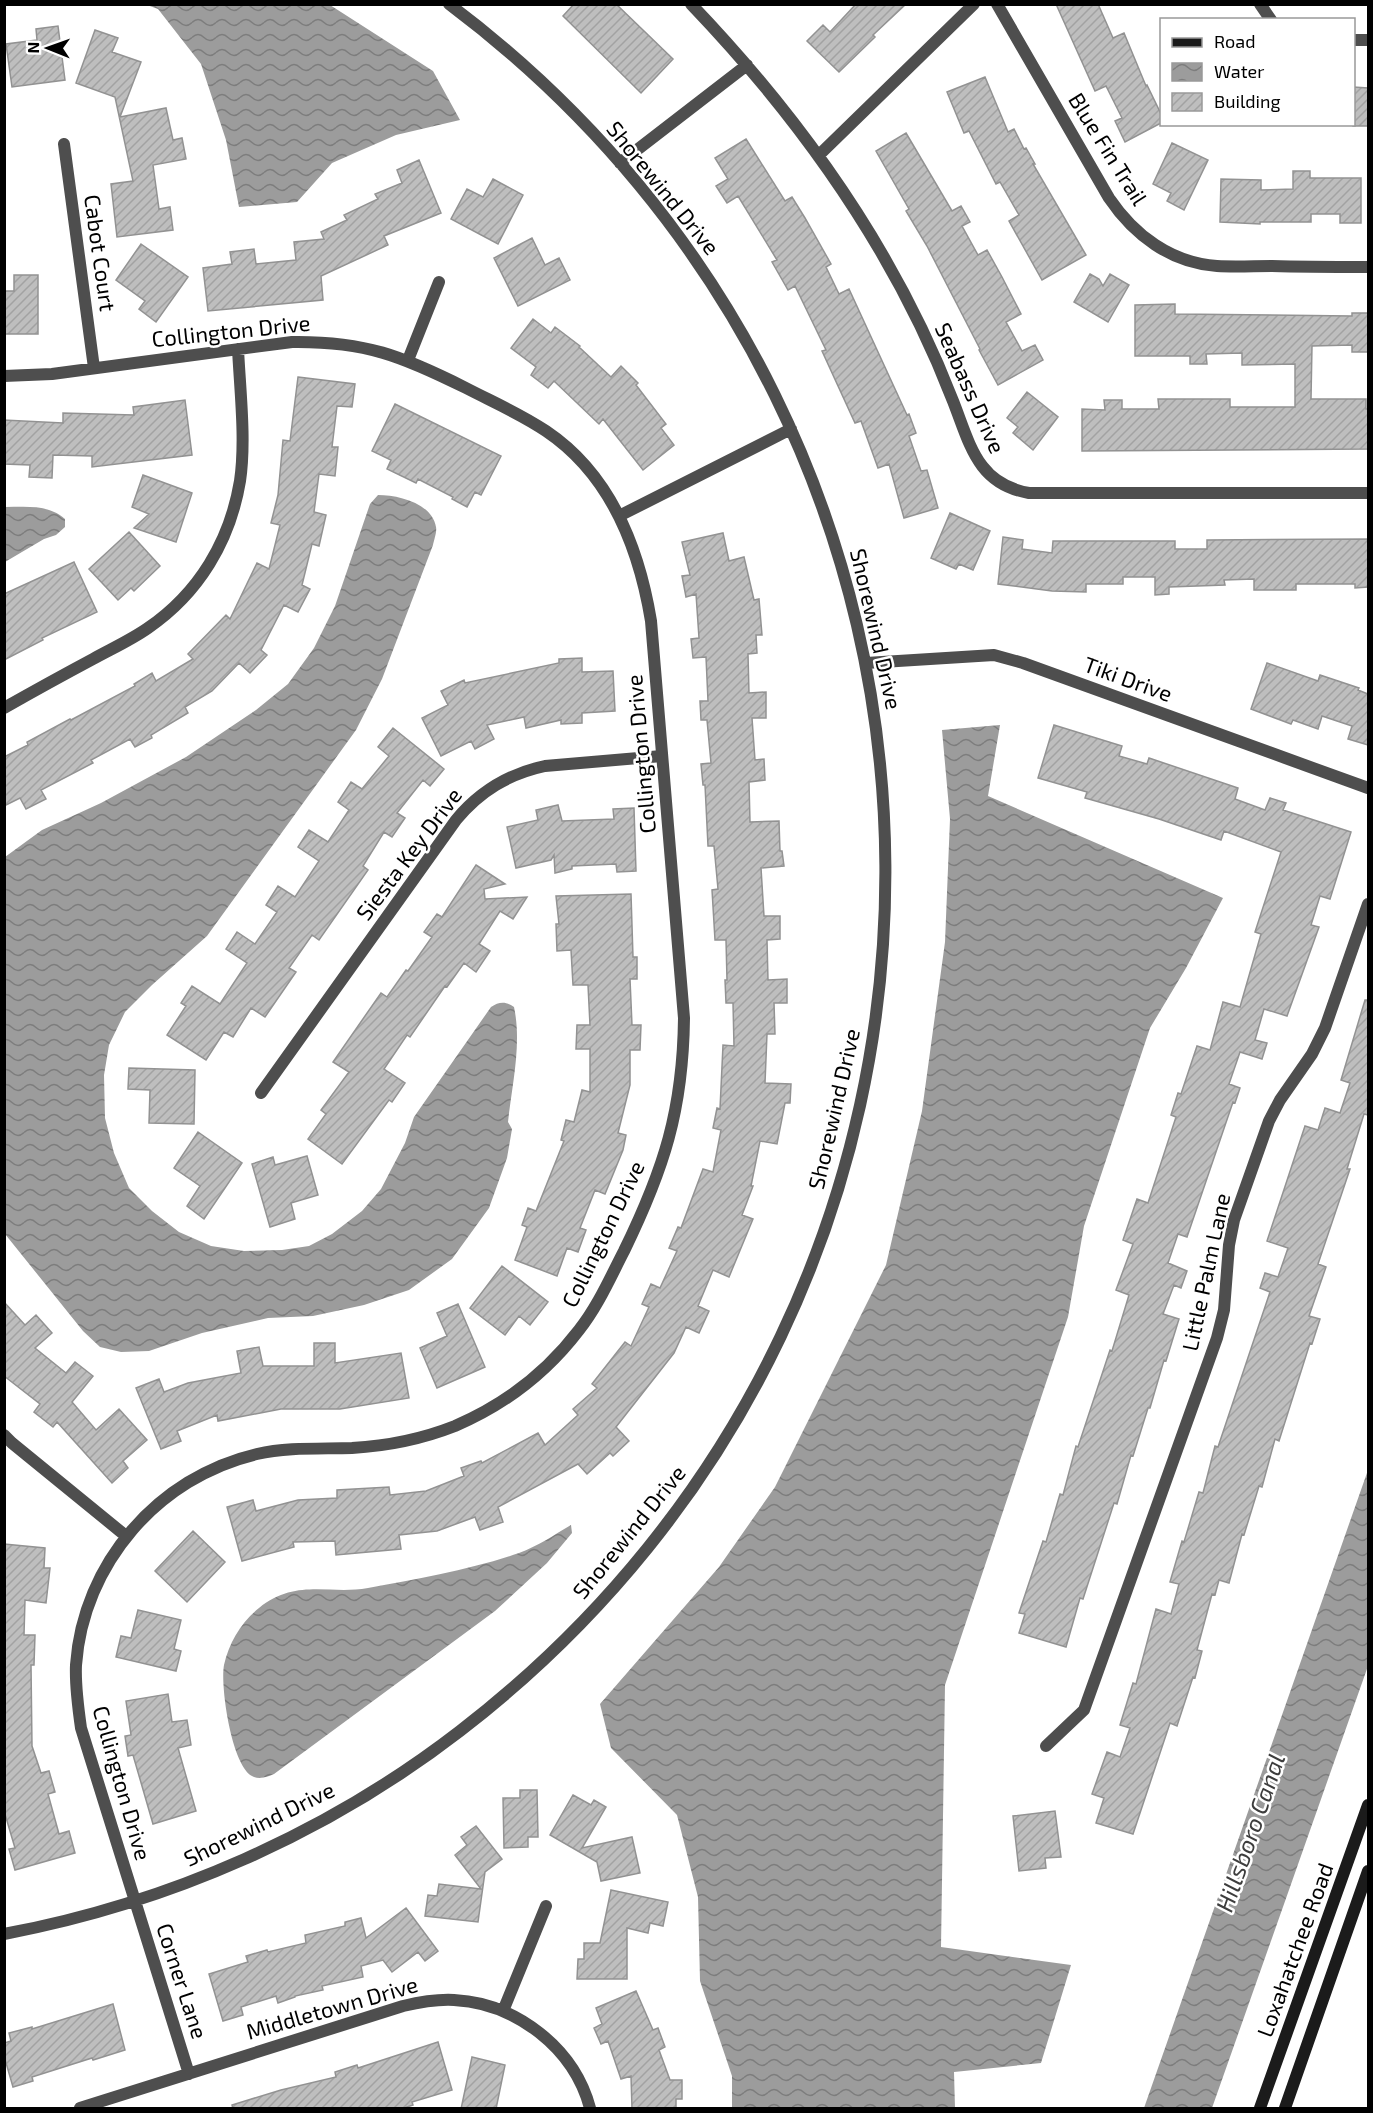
<svg xmlns="http://www.w3.org/2000/svg" width="1373" height="2113" font-family="'Exo 2',sans-serif">
	<style>
		.water { fill: url(#water-waves) }
		.building { fill: url(#building-hatch); stroke: #929292; stroke-width: 1.5 }
		.lines { fill: none; stroke-linecap: round; stroke-linejoin: round }
		.minor { stroke: #4e4e4e; stroke-width: 12 }
		.secondary { stroke: #1b1b1b; stroke-width: 12 }
		.labels { text-anchor: middle; stroke-width: 5; stroke-linejoin: round; paint-order: stroke }
		.street-label { font-size: 22px; fill: #000; stroke: #fff }
		.water-label { font-size: 24px; font-style: italic; fill: #3d3d3d; stroke: #fff }
	</style>
	<defs>
		<pattern id="water-waves" width="16" height="10" patternUnits="userSpaceOnUse" patternTransform="scale(1.5)"><rect width="16" height="10" fill="#9c9c9c"/><path d="M0 5q4-4 8 0t8 0" fill="none" stroke="#7d7d7d"/></pattern>
		<pattern id="building-hatch" width="6" height="6" patternUnits="userSpaceOnUse" patternTransform="scale(1.5)"><rect width="6" height="6" fill="#bebebe"/><path d="M-1 1l2-2M0 6l6-6M5 7l2-2" fill="none" stroke="#a2a2a2"/></pattern>
	</defs>
	<rect width="100%" height="100%" fill="#fff"/>
	<path class="water" d="M147 5H330L433 71 460 120 396 135 332 163 297 202 239 207 226 140 201 64 158 9Z
		M378 495C398 495 432 503 436 527 437 532 434 540 433 545L382 679 356 730 207 936 152 985 125 1012 109 1045 104 1075 105 1118 114 1153 129 1188 152 1211 179 1232 211 1246 244 1251 282 1250 309 1246 332 1234 362 1211 381 1189 405 1143 414 1117 491 1007C499 1002 505 1001 514 1007 522 1044 512 1085 508 1122L512 1129 507 1158 489 1208 452 1259 409 1290 364 1305 313 1316 268 1318 202 1333 149 1351 121 1352 100 1347 83 1331 5 1234V857L42 830 101 803 186 757 256 710 288 684 314 648 335 606 370 504Z
		M5 507C26 507 48 504 65 519V527L56 535 44 539 5 562Z
		M1000 725 988 796 1223 898 1186 968 1150 1028 1084 1226 1068 1317 945 1685 941 1947 1071 1965 1041 2063 954 2072 955 2108H732V2076L700 1981 698 1897 677 1815 611 1748 600 1704 719 1567 775 1487 886 1265 922 1111 945 942 950 819 942 730Z
		M1368 1470V1666L1212 2108H1144Z
		M571 1525 572 1533 547 1563 495 1611 274 1774C267 1777 259 1780 252 1776 232 1766 220 1687 224 1665 229 1643 241 1622 259 1608 296 1578 329 1595 368 1588 417 1579 473 1569 519 1553 538 1546 554 1535 571 1525Z"/>
	<path class="building" d="M574 4H616L673 59 641 93 563 16Z
		M856 4H906L873 35 875 37 839 72 807 41 823 25 830 32Z
		M1056 4H1098L1113 38 1124 33 1146 86 1147 85 1161 114V123L1125 142 1115 121 1122 118 1106 86 1095 91Z
		M58 26 65 80 12 87 6 44 37 40 36 29Z
		M95 30 118 38 112 52 141 62 120 117 166 108 173 140 182 138 186 159 153 165 159 209 170 207 173 230 117 237 111 184 133 181 115 97 76 83Z
		M985 77 1008 132 1014 129 1024 149 1026 148 1035 164H1033L1086 255 1042 280 1009 221 1019 215 1000 182 996 184 969 131 964 133 947 92Z
		M1353 87 1368 88V126H1353Z
		M906 133 952 211 961 206 970 222 962 226 978 255 987 250 1002 277 1021 314 1006 322 1022 351 1035 345 1043 360 998 385 979 350 980 349 927 246 906 211 909 209 876 151Z
		M746 139 785 201 792 197 805 218 831 264 826 267 839 294 849 289 907 415 909 414 916 433 909 436 921 471 927 470 938 508 904 518 889 464 878 468 861 421 855 423 822 351 826 350 795 286 788 290 772 262 777 260 738 196 727 203 716 186 728 179 715 158Z
		M1172 143 1208 160 1184 210 1167 201 1171 193 1153 184Z
		M419 160 441 213 384 236 388 245 321 276 323 300 208 311 203 268 232 264 230 252 254 249 256 264 296 260 294 242 324 239 321 232 347 220 344 215 378 199 375 194 402 183 397 170Z
		M1293 171H1310V178H1361V223H1340V214H1311V222H1260V224L1220 222 1221 179 1261 180V190L1293 189Z
		M493 179 523 195 498 244 451 219 467 189 483 197Z
		M532 238 545 265 559 258 570 280 518 306 494 258Z
		M141 244 188 277 156 322 139 309 145 301 116 280Z
		M1090 274 1099 279 1103 286 1110 274 1129 285 1108 322 1074 302Z
		M14 275H38V334H4V291H14Z
		M1175 304V314L1352 316V313H1368V352H1352V345L1312 346 1311 399H1366V409H1368V449L1082 451V409L1105 410 1104 400H1122V409H1159L1158 399H1230V407H1295V364L1242 365V353L1206 354 1207 364H1190V356H1135V305Z
		M533 319 551 333 555 327 580 346 579 347 611 377 621 366 638 383 636 385 666 424 661 428 674 445 643 470 603 419 599 424 554 381 548 388 531 375 536 367 511 348Z
		M298 377 355 384 352 407 337 406 332 447H338L335 476 319 474 314 512 326 515 319 546 312 544 302 585 310 589 298 612 284 605 261 650 267 655 250 673 239 663 212 691 185 707 188 713 151 735 152 738 135 747 130 739 91 760 93 763 41 790 46 799 26 809 20 798 4 806V757L28 745 27 742 70 719 71 720 135 686 134 684 152 673 156 681 193 659 188 654 226 615 230 619 257 563 269 569 280 525 271 523 278 495 283 440 290 441Z
		M1027 392 1058 417 1033 450 1013 433 1018 427 1007 418Z
		M185 400 192 455 92 467V456L53 455 52 478 29 477 30 465 4 464V420L63 423V413L134 415 133 407Z
		M395 404 501 456 481 495 475 492 467 507 452 499 453 497 418 479 416 483 387 469 391 460 372 451Z
		M143 475 192 493 176 542 134 528 149 514 132 507Z
		M950 513 990 531 973 570 959 564 956 569 931 558Z
		M129 532 160 566 134 591 131 588 118 600 89 569Z
		M723 533 729 561 744 557 754 600 759 599 762 635H756L757 653 748 654 749 693 766 692V718H752L755 760 764 759 765 780 749 782 750 822 779 821 780 851H782L784 866 761 868 764 916H780V939L767 940 768 980 787 979V1003H774L775 1034H767L765 1083 791 1084 790 1103H785L777 1144 760 1141 751 1186H753L742 1215 753 1219 729 1277 713 1270 698 1306 709 1311 699 1333 686 1327 674 1353 616 1427 629 1441 613 1456 610 1453 587 1474 578 1464 498 1507 503 1522 480 1530 475 1517 437 1531 399 1535 401 1549 336 1555 335 1541 293 1542 294 1547 242 1561 227 1507 253 1500 256 1511 298 1500 337 1498V1490L389 1487 390 1495 426 1491 464 1476 461 1468 481 1461 482 1463 538 1433 545 1445 578 1415 573 1409 597 1388 592 1384 625 1342 631 1346 649 1307 642 1304 651 1284 660 1288 677 1251 669 1248 678 1227 681 1228 703 1169 713 1172 721 1130 713 1128 717 1108 720 1109 723 1045 734 1046 733 1003H726L725 980H727L726 940H715L712 890 718 889 714 846H708L705 785H703L701 764 711 763 707 720H701L700 701H708L706 657 693 658 691 639 699 638 696 594 686 597 682 576 690 575 682 542Z
		M1003 537 1023 540 1022 549 1052 553 1053 541H1175V549H1207V540L1368 539V587L1355 588V584H1296V590H1254V579L1224 580 1225 585 1169 587V594L1155 595V577H1123V584H1086V592L1052 591 998 584Z
		M74 562 97 612 42 638 43 640 4 660V594Z
		M582 658V672L613 671 615 711 582 713V723L561 724V720L526 728 524 717 487 725 494 739 475 749 471 741 441 756 422 718 448 705 441 691 464 680 465 683 559 663V659Z
		M1267 663 1318 681 1320 675 1359 688 1358 690 1368 694V745L1348 739 1352 726 1322 716 1318 729 1293 720 1291 724 1251 709Z
		M1054 725 1122 746 1119 756 1147 764 1149 758 1238 788 1235 799 1265 810 1270 798 1286 803 1283 810 1351 832 1330 899 1320 896 1311 925 1319 927 1287 1016 1264 1009 1255 1040 1267 1043 1262 1059 1240 1052 1229 1084 1240 1088 1235 1103 1233 1102 1187 1237 1178 1234 1168 1263 1187 1271 1181 1288 1174 1285 1163 1314 1179 1319 1166 1361 1164 1360 1150 1408H1148L1133 1456 1131 1455 1117 1504 1114 1503 1083 1599 1080 1598 1066 1647 1019 1633 1025 1614 1019 1613 1043 1541 1046 1542 1060 1494 1063 1495 1076 1446 1078 1447 1110 1350 1112 1351 1129 1295 1116 1290 1133 1244 1123 1240 1137 1199 1148 1203 1176 1117 1171 1115 1178 1093 1181 1094 1197 1046 1210 1050 1223 1002 1240 1007 1261 934 1255 932 1281 852 1224 831 1221 840 1159 819 1085 798 1087 792 1038 778Z
		M393 728 444 769 430 786 423 780 397 813 405 818 392 837 384 832 363 866 368 870 319 940 312 935 289 968 296 972 265 1017 251 1008 233 1037 224 1032 206 1060 167 1035 186 1006 181 1003 192 986 220 1004 247 963 226 949 237 932 255 944 277 912 266 905 278 886 295 897 319 861 298 847 309 830 328 842 349 810 338 802 351 782 362 789 389 756 378 747Z
		M558 805 562 821 614 819 613 809 634 808 636 871 617 872 616 864 572 866V869L555 873 554 855 551 860 516 868 507 827 538 820 536 810Z
		M476 865 505 884 484 889 485 899 527 897 513 919 500 911 479 944 490 951 476 972 464 963 447 987 445 986 410 1037 407 1035 384 1069 405 1083 392 1102 389 1100 342 1164 308 1139 326 1114 321 1110 349 1072 333 1062 381 993 387 997 406 970 408 971 432 937 424 932 437 914 442 917Z
		M631 894 633 957H637V979H630L632 1025H641L640 1050H630V1085L618 1133 626 1135 623 1150 605 1194 595 1190 580 1228 586 1230 578 1252 567 1248 557 1276 515 1260 527 1227 522 1225 528 1208 536 1211 564 1141 561 1140 566 1120 574 1122 582 1090 590 1092V1049H576L577 1025H590L588 985H573L571 950 557 951 556 924H559L556 896Z
		M1365 1000H1368V1115L1364 1114 1347 1169H1350L1318 1264 1326 1267 1309 1316 1320 1319 1312 1344 1310 1343 1279 1441 1275 1439 1262 1487 1259 1486 1244 1535 1242 1534 1229 1583 1219 1580 1215 1595 1212 1594 1197 1650 1202 1651 1195 1678 1193 1677 1177 1726 1170 1723 1133 1834 1096 1823 1104 1798 1092 1794 1107 1752 1120 1757 1130 1728 1120 1725 1133 1683 1136 1684 1156 1609 1171 1614 1179 1584 1170 1582 1182 1541 1184 1542 1199 1492 1203 1493 1215 1446 1218 1447 1270 1292 1260 1288 1265 1273 1278 1277 1288 1248 1267 1241 1305 1126 1318 1130 1325 1108 1340 1113 1350 1083 1341 1080Z
		M129 1068 195 1070 194 1124 149 1123 150 1090 128 1089Z
		M198 1132 242 1163 204 1219 187 1206 200 1186 174 1168Z
		M307 1156 318 1195 291 1203 295 1219 270 1227 252 1164 273 1157 275 1165Z
		M502 1266 548 1302 530 1325 519 1316 505 1335 470 1308Z
		M4 1302 25 1325 36 1315 52 1333 35 1348 66 1373 75 1362 93 1376 72 1402 96 1430 119 1409 147 1440 123 1461 128 1468 112 1483 57 1422 53 1427 34 1412 40 1404 4 1376Z
		M458 1304 485 1367 437 1388 420 1348 447 1336 437 1313Z
		M314 1343H335V1363L401 1353 409 1398 340 1409H281L218 1421 217 1415 177 1431 181 1441 161 1449 136 1388 159 1379 164 1392 188 1383 241 1373 237 1351 259 1347 263 1366H314Z
		M193 1531 225 1562 187 1602 155 1571Z
		M4 1544 45 1548 44 1568H50L46 1603 25 1600 24 1635H35L34 1665H31L32 1746 41 1773 49 1771 55 1792 48 1794 59 1834 69 1831 75 1853 15 1870 9 1849 15 1848 4 1811Z
		M138 1610 181 1620 174 1649 181 1651 176 1671 116 1657 121 1636 131 1638Z
		M168 1694 172 1722 187 1720 191 1745 178 1748 196 1811 153 1824 133 1755 128 1756 125 1736 131 1735 126 1701Z
		M520 1790H537L538 1837H528V1847L504 1848 503 1798H520Z
		M573 1795 591 1805 594 1800 606 1807 582 1848 632 1837 640 1873 601 1881 597 1862 550 1835Z
		M1055 1811 1061 1857 1045 1858 1046 1868 1019 1871 1013 1816Z
		M476 1826 502 1859 485 1872 478 1922 425 1916 428 1895 437 1896 439 1884 481 1889 455 1855 467 1845 461 1837Z
		M611 1890 668 1902 663 1926 650 1923 648 1933 627 1928V1979H577L578 1959H584V1943H600Z
		M406 1908 438 1951 425 1961 418 1952 392 1972 383 1960 361 1966 363 1977 322 1986 323 1990 295 1996V1997L278 2003 276 1996 241 2007 243 2015 223 2021 209 1974 248 1962 246 1956 267 1950 268 1952 306 1943 305 1935 345 1926V1922L361 1918 366 1938Z
		M636 1991 653 2030 658 2028 665 2047 659 2050 670 2080H682V2099H676V2109H632L631 2076 621 2079 608 2041 601 2044 594 2028 602 2024 596 2008Z
		M113 2004 125 2050 93 2060 92 2058 32 2077 33 2081 13 2087 4 2056V2043L11 2041 9 2033 32 2027V2029Z
		M438 2042 452 2090 412 2102 413 2105 401 2109H233L232 2105 281 2090 336 2077 335 2072 357 2065 358 2068Z
		M472 2057 505 2065 496 2109H461Z"/>
	<g class="lines">
		<path class="minor" d="M691 4C801 119 896 253 953 401 970 444 977 484 1029 493H1368
			M997 4 1109 198C1134 235 1171 263 1217 266 1235 267 1254 266 1272 266 1304 267 1336 267 1368 267
			M1260 4 1271 20
			M1354 40H1368
			M64 144 94 368
			M818 156 974 4
			M620 163 747 65
			M408 360 439 282
			M4 376 52 374 292 342C365 341 402 356 466 388 493 402 521 414 546 431 610 474 639 548 651 621L684 1018C683 1110 664 1169 624 1251 610 1278 598 1306 579 1330 547 1372 504 1405 455 1426 422 1439 387 1446 352 1448 320 1449 288 1447 257 1454 158 1477 83 1564 76 1665 75 1686 78 1707 81 1728L189 2074
			M619 516 791 429
			M866 663 994 655 1023 663 1368 788
			M4 708C34 691 63 675 93 659 111 649 131 640 148 628 199 593 230 541 240 481 246 441 240 390 238 349
			M261 1093 456 820C480 791 508 774 545 766L662 756
			M4 1435 12 1443 126 1536
			M1046 1746 1084 1710 1217 1338 1224 1310 1229 1245 1234 1220 1269 1121 1280 1100 1312 1054 1325 1028 1368 904
			M4 1934C169 1903 328 1833 460 1731 1032 1291 1026 437 449 4
			M503 2011 546 1906
			M80 2108 403 2006C420 2002 436 1999 454 2000 516 2003 574 2048 590 2108"/>
		<path class="secondary" d="M1260 2108 1368 1805
			M1285 2108 1368 1871"/>
	</g>
	<g class="labels">
		<g class="street-label">
			<text transform="translate(1108 149) rotate(58)" y="8">Blue Fin Trail</text>
			<text transform="translate(663 188) rotate(51)" y="8">Shorewind Drive</text>
			<text transform="translate(100 253) rotate(82)" y="8">Cabot Court</text>
			<text transform="translate(231 331) rotate(-6)" y="8">Collington Drive</text>
			<text transform="translate(970 388) rotate(66)" y="8">Seabass Drive</text>
			<text transform="translate(876 629) rotate(77)" y="8">Shorewind Drive</text>
			<text transform="translate(1128 679) rotate(20)" y="8">Tiki Drive</text>
			<text transform="translate(641 754) rotate(-95)" y="8">Collington Drive</text>
			<text transform="translate(409 854) rotate(-53)" y="8">Siesta Key Drive</text>
			<text transform="translate(834 1109) rotate(-77)" y="8">Shorewind Drive</text>
			<text transform="translate(603 1234) rotate(-64)" y="8">Collington Drive</text>
			<text transform="translate(1206 1272) rotate(-78)" y="8">Little Palm Lane</text>
			<text transform="translate(629 1532) rotate(-51)" y="8">Shorewind Drive</text>
			<text transform="translate(122 1783) rotate(74)" y="8">Collington Drive</text>
			<text transform="translate(259 1824) rotate(-26)" y="8">Shorewind Drive</text>
			<text transform="translate(1295 1950) rotate(-70)" y="8">Loxahatchee Road</text>
			<text transform="translate(182 1981) rotate(72)" y="8">Corner Lane</text>
			<text transform="translate(332 2008) rotate(-16)" y="8">Middletown Drive</text>
		</g>
		<g class="water-label">
			<text transform="translate(1251 1833) rotate(-71)" y="8">Hillsboro Canal</text>
		</g>
	</g>
	<rect width="1373" height="2113" fill="none" stroke="#000000" stroke-width="12"/>
	<rect x="1160" y="18" width="195" height="108" fill="#ffffff" stroke="#999999" stroke-width="1.5"/>
	<rect x="1172" y="38" width="30" height="9" fill="#1b1b1b" stroke="#999999" stroke-width="1.5"/>
	<text x="1214" y="48" font-size="18" fill="#000000">Road</text>
	<rect x="1172" y="63" width="30" height="18" fill="url(#water-waves)" stroke="#999999" stroke-width="1.5"/>
	<text x="1214" y="78" font-size="18" fill="#000000">Water</text>
	<rect x="1172" y="93" width="30" height="18" fill="url(#building-hatch)" stroke="#999999" stroke-width="1.5"/>
	<text x="1214" y="108" font-size="18" fill="#000000">Building</text>
	<g transform="translate(48 48) rotate(271)" stroke="#ffffff" stroke-width="4.5" paint-order="stroke">
	<path d="M0-4.5L10 22L0 15L-10 22Z" fill="#000000"/>
	<text y="-9" font-size="16" font-weight="bold" text-anchor="middle" fill="#000000">N</text>
	</g>
</svg>
